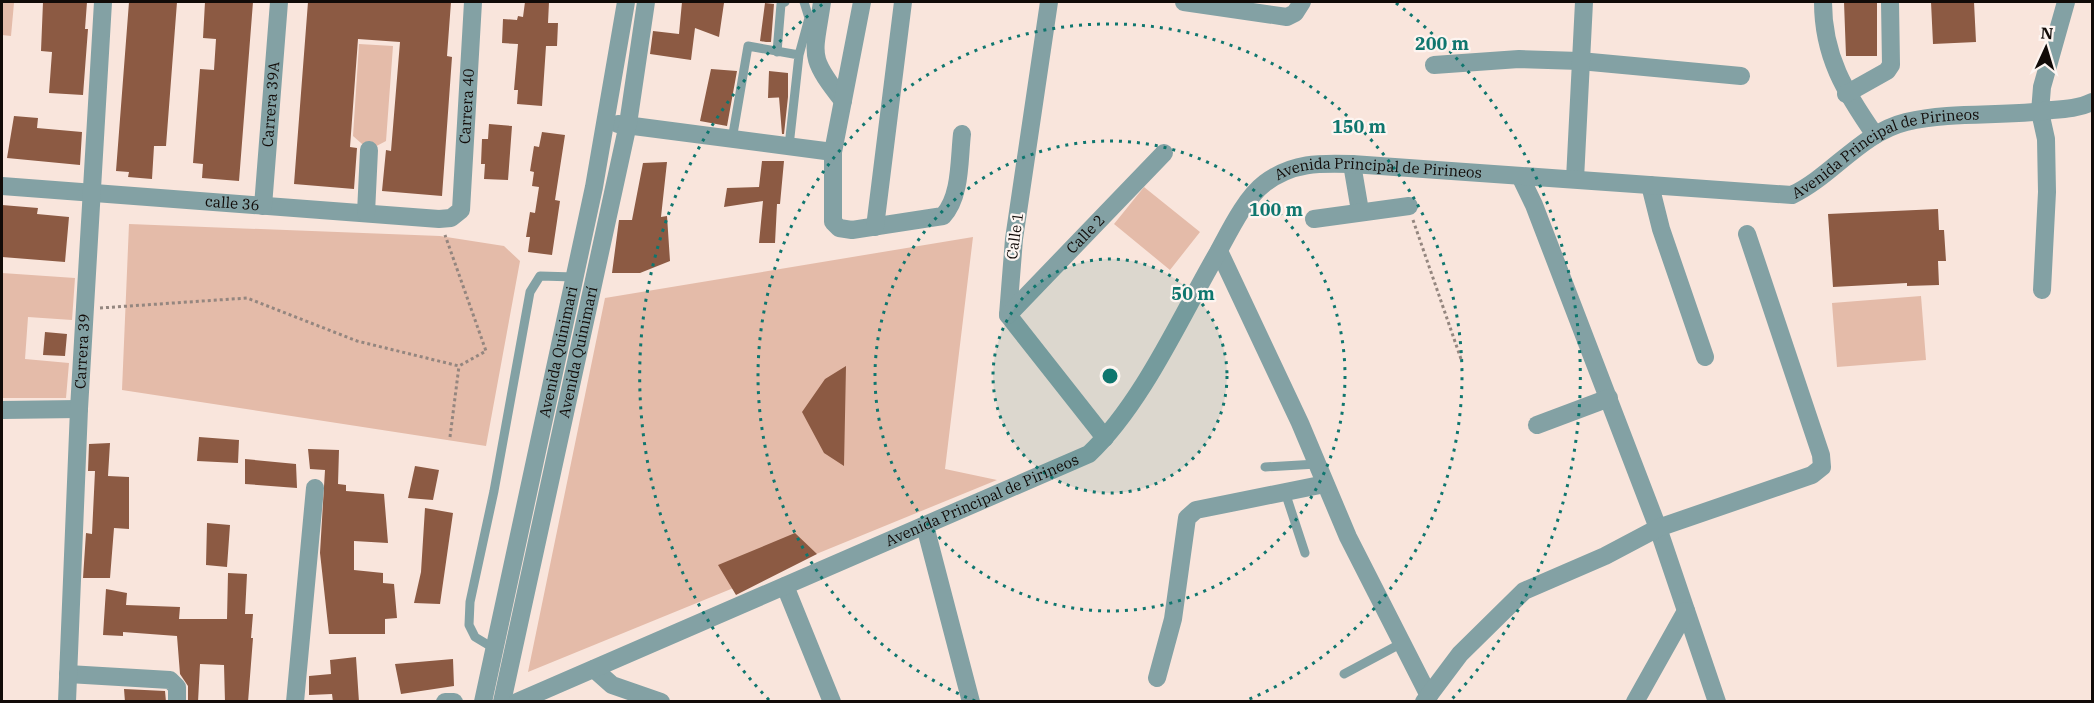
<svg xmlns="http://www.w3.org/2000/svg" width="2094" height="703" font-family="'IBM Plex Serif',serif">
	<style>
		.green { fill: #e4bba9 }
		.building { fill: #8c5a43 }
		.lines { fill: none; stroke-linecap: round; stroke-linejoin: round }
		.path { stroke: #94867f; stroke-width: 3; stroke-dasharray: 3 3; stroke-linecap: butt }
		.lane { stroke: #83a1a4; stroke-width: 9 }
		.street { stroke: #83a1a4; stroke-width: 18 }
		.ring { fill: none; stroke: #0f766e; stroke-width: 3; stroke-dasharray: 3 6 }
		.labels { text-anchor: middle; stroke-width: 4.5; stroke-linejoin: round; paint-order: stroke }
		.street-label { font-size: 15px; fill: #110b08; stroke: #fdf5f1 }
		.centre { fill: #0f766e; stroke: #fdf5f1; stroke-width: 3 }
		.ring-label { font-size: 18px; text-anchor: middle; font-weight: bold; fill: #0f766e; stroke: #fdf5f1; stroke-width: 4.5; stroke-linejoin: round; paint-order: stroke }
	</style>
	<rect width="100%" height="100%" fill="#f9e5dc"/>
	<path class="green" d="M2 2 14 3 11 36 2 35Z
		M359 44 393 46 386 141 369 150 353 136Z
		M1144 187 1200 232 1170 270 1114 224Z
		M129 224 440 236 504 246 520 261 486 446 122 390Z
		M973 237 945 469 997 480 528 672 605 298Z
		M2 273 75 278 72 320 28 317 25 359 69 363 66 398H2Z
		M1921 296 1926 360 1837 367 1832 303Z"/>
	<path class="building" d="M43 2H87L85 29H88L83 95 49 93 52 52 41 51Z
		M129 2H177L166 146H154L152 179 128 177 129 172 116 171Z
		M205 2H253L239 181 202 178 203 164 193 163 200 69 214 70 216 39 203 38Z
		M308 2H451L447 56 452 57 442 196 382 191 386 150 391 151 400 42 358 39 350 147 357 148 354 189 294 184Z
		M525 2H549L548 23H558L557 46H546L542 106 517 104 518 90H514L518 44 502 43 503 19 517 20 518 16 523 17Z
		M682 2 724 3 719 37 695 28 691 60 650 54 653 31 679 34Z
		M1844 2H1877V56H1846Z
		M1931 2H1974L1976 42 1933 44Z
		M765 3 774 4 771 42H766L760 41Z
		M711 69 737 71 727 126 700 121Z
		M769 71 788 73V97L768 98Z
		M779 97H788L784 134H782Z
		M14 116 38 118 37 128 82 132 80 165 7 158Z
		M489 124 512 126 508 180 484 179 485 164H481L482 139H488Z
		M542 132 565 135 555 200 560 201 552 255 528 252 530 237H526L530 212 535 213 539 187 532 186 534 172 530 171 534 146 539 147Z
		M762 161H784L780 204H777L775 243H759L763 201 724 207 727 188 759 187Z
		M667 162 661 217 667 216 670 261 640 273H612L619 220H632L643 163Z
		M2 205 38 208 37 214 69 217 65 262 2 257Z
		M1938 209 1939 230H1944L1946 261H1938L1939 285 1907 286V283L1833 287 1828 214Z
		M45 332 67 334 65 356 43 355Z
		M846 366 844 466 824 453 802 412 825 379Z
		M199 437 239 440 238 463 197 461Z
		M110 443 108 476 129 477V529L114 528 110 578H83L86 533 92 534 95 471H88L89 444Z
		M308 449 339 450 338 484 346 485V491L384 494 388 543 354 541V570L383 573V583L394 584 397 618 385 619V634H329L320 553 325 470 310 469Z
		M245 459 296 464 297 488 245 484Z
		M415 466 439 470 433 500 408 498Z
		M425 508 453 513 440 604 414 603 421 572Z
		M207 523 230 525 227 567 206 565Z
		M795 533 817 554 736 595 718 565Z
		M228 573 247 574 245 614H253L251 638H253L248 702H225L224 665 200 664 198 702H188V686L180 674 177 636 123 632V636L103 635 106 589 127 593 126 605 180 607 179 619H227Z
		M356 657 359 702H333L332 694 309 695V676L331 674 330 660Z
		M453 659 454 686 401 694 395 664Z
		M124 689 165 691 166 702H125Z"/>
	<g class="lines">
		<path class="path" d="M1413 220 1461 359
			M100 308 247 298 357 341 459 366 486 351 445 235
			M450 437 459 366"/>
		<path class="lane" d="M777 52 781 4 785 2
			M799 55 809 18 804 2
			M733 134 748 46 799 55 789 146
			M1265 467 1317 464
			M1285 492 1305 553
			M495 649 475 637 469 625 470 602 494 491 530 292 540 276 575 277
			M1344 674 1402 643"/>
		<g class="street">
			<path d="M822 2C814 57 807 55 843 101"/>
			<path d="M862 2 833 152V222L839 228 852 230 943 216C961 197 959 160 962 134"/>
			<path d="M1049 2 1014 239 1008 315 1105 438"/>
			<path d="M1184 2 1287 17 1295 13 1302 2"/>
			<path d="M1823 2C1823 56 1845 92 1875 135"/>
			<path d="M1434 65 1519 59 1580 61 1741 76"/>
			<path d="M1846 94 1887 71 1891 65 1890 2"/>
			<path d="M618 124 833 152"/>
			<path d="M1352 164 1360 211"/>
			<path d="M1521 178 1534 205 1658 528 1717 702"/>
			<path d="M1575 179 1584 2"/>
			<path d="M1650 185 1661 229 1705 357"/>
			<path id="s1" d="M2 186 439 219 451 218 461 210 473 2"/>
			<path id="s2" d="M263 206 279 2"/>
			<path d="M366 213 369 150"/>
			<path d="M1314 219 1409 206"/>
			<path d="M875 227 903 2"/>
			<path d="M1219 251 1300 423 1348 537 1429 696"/>
			<path d="M2042 290 2047 192 2046 139 2040 112 2042 87 2066 2"/>
			<path id="s3" d="M1008 315 1164 153"/>
			<path d="M2 410 79 409"/>
			<path d="M1537 425 1609 398"/>
			<path d="M925 526 971 702"/>
			<path d="M785 586 832 702"/>
			<path d="M594 669 612 685 661 702"/>
			<path d="M68 674 170 680 177 687V702"/>
			<path d="M1157 678 1173 619 1187 518 1196 510 1325 484"/>
			<path id="s4" d="M67 702 79 409 103 2"/>
			<path d="M295 702 315 488"/>
			<path d="M445 702H454"/>
			<path id="s5" d="M483 702 594 187 626 2"/>
			<path id="s6" d="M502 702 628 124 646 2"/>
			<path id="s7" d="M517 702 1089 454C1142 404 1180 318 1217 254 1229 232 1245 198 1265 183 1293 162 1320 163 1352 164L1792 195C1832 176 1861 133 1906 122 1954 111 2004 117 2052 110 2066 109 2080 108 2092 102"/>
			<path d="M1424 702 1460 654 1524 591 1605 556 1658 528 1812 475 1822 467 1821 455 1747 234"/>
			<path d="M1635 702 1686 611"/>
		</g>
	</g>
	<circle cx="1110" cy="376" r="117" fill="#0f766e" fill-opacity=".12"/>
	<g class="ring">
		<circle cx="1110" cy="376" r="117"/>
		<circle cx="1110" cy="376" r="235"/>
		<path d="M975 701A352 352 0 1 1 1245 701"/>
		<path d="M769 700A470 470 0 0 1 824 3M1396 3A470 470 0 0 1 1451 700"/>
	</g>
	<g class="labels">
		<g class="street-label">
			<text dy="5" stroke="none"><textPath href="#s2" startOffset="102">Carrera 39A</textPath></text>
			<text dy="5" stroke="none"><textPath href="#s1" startOffset="567">Carrera 40</textPath></text>
			<text dy="5" stroke="none"><textPath href="#s7" startOffset="1586">Avenida Principal de Pirineos</textPath></text>
			<text dy="5" stroke="none"><textPath href="#s7" startOffset="1065">Avenida Principal de Pirineos</textPath></text>
			<text dy="5" stroke="none"><textPath href="#s1" startOffset="231">calle 36</textPath></text>
			<text dy="5" stroke="none"><textPath href="#s3" startOffset="112">Calle 2</textPath></text>
			<text transform="translate(1015 236) rotate(-82)" y="5">Calle 1</text>
			<text dy="5" stroke="none"><textPath href="#s4" startOffset="351">Carrera 39</textPath></text>
			<text dy="5" stroke="none"><textPath href="#s5" startOffset="358">Avenida Quinimari</textPath></text>
			<text dy="5" stroke="none"><textPath href="#s6" startOffset="358">Avenida Quinimarí</textPath></text>
			<text dy="5" stroke="none"><textPath href="#s7" startOffset="507">Avenida Principal de Pirineos</textPath></text>
		</g>
	</g>
	<circle cx="1110" cy="376" r="9" class="centre"/>
	<g class="ring-label">
		<text x="1442" y="50">200 m</text>
		<text x="1359" y="133">150 m</text>
		<text x="1276" y="216">100 m</text>
		<text x="1193" y="300">50 m</text>
	</g>
	<rect width="2094" height="703" fill="none" stroke="#110b08" stroke-width="6"/>
	<g transform="translate(2046 48) rotate(4)" stroke="#fdf5f1" stroke-width="4.5" paint-order="stroke">
	<path d="M0-4.5L10 22L0 15L-10 22Z" fill="#110b08"/>
	<text y="-9" font-size="16" font-weight="bold" text-anchor="middle" fill="#110b08">N</text>
	</g>
</svg>
